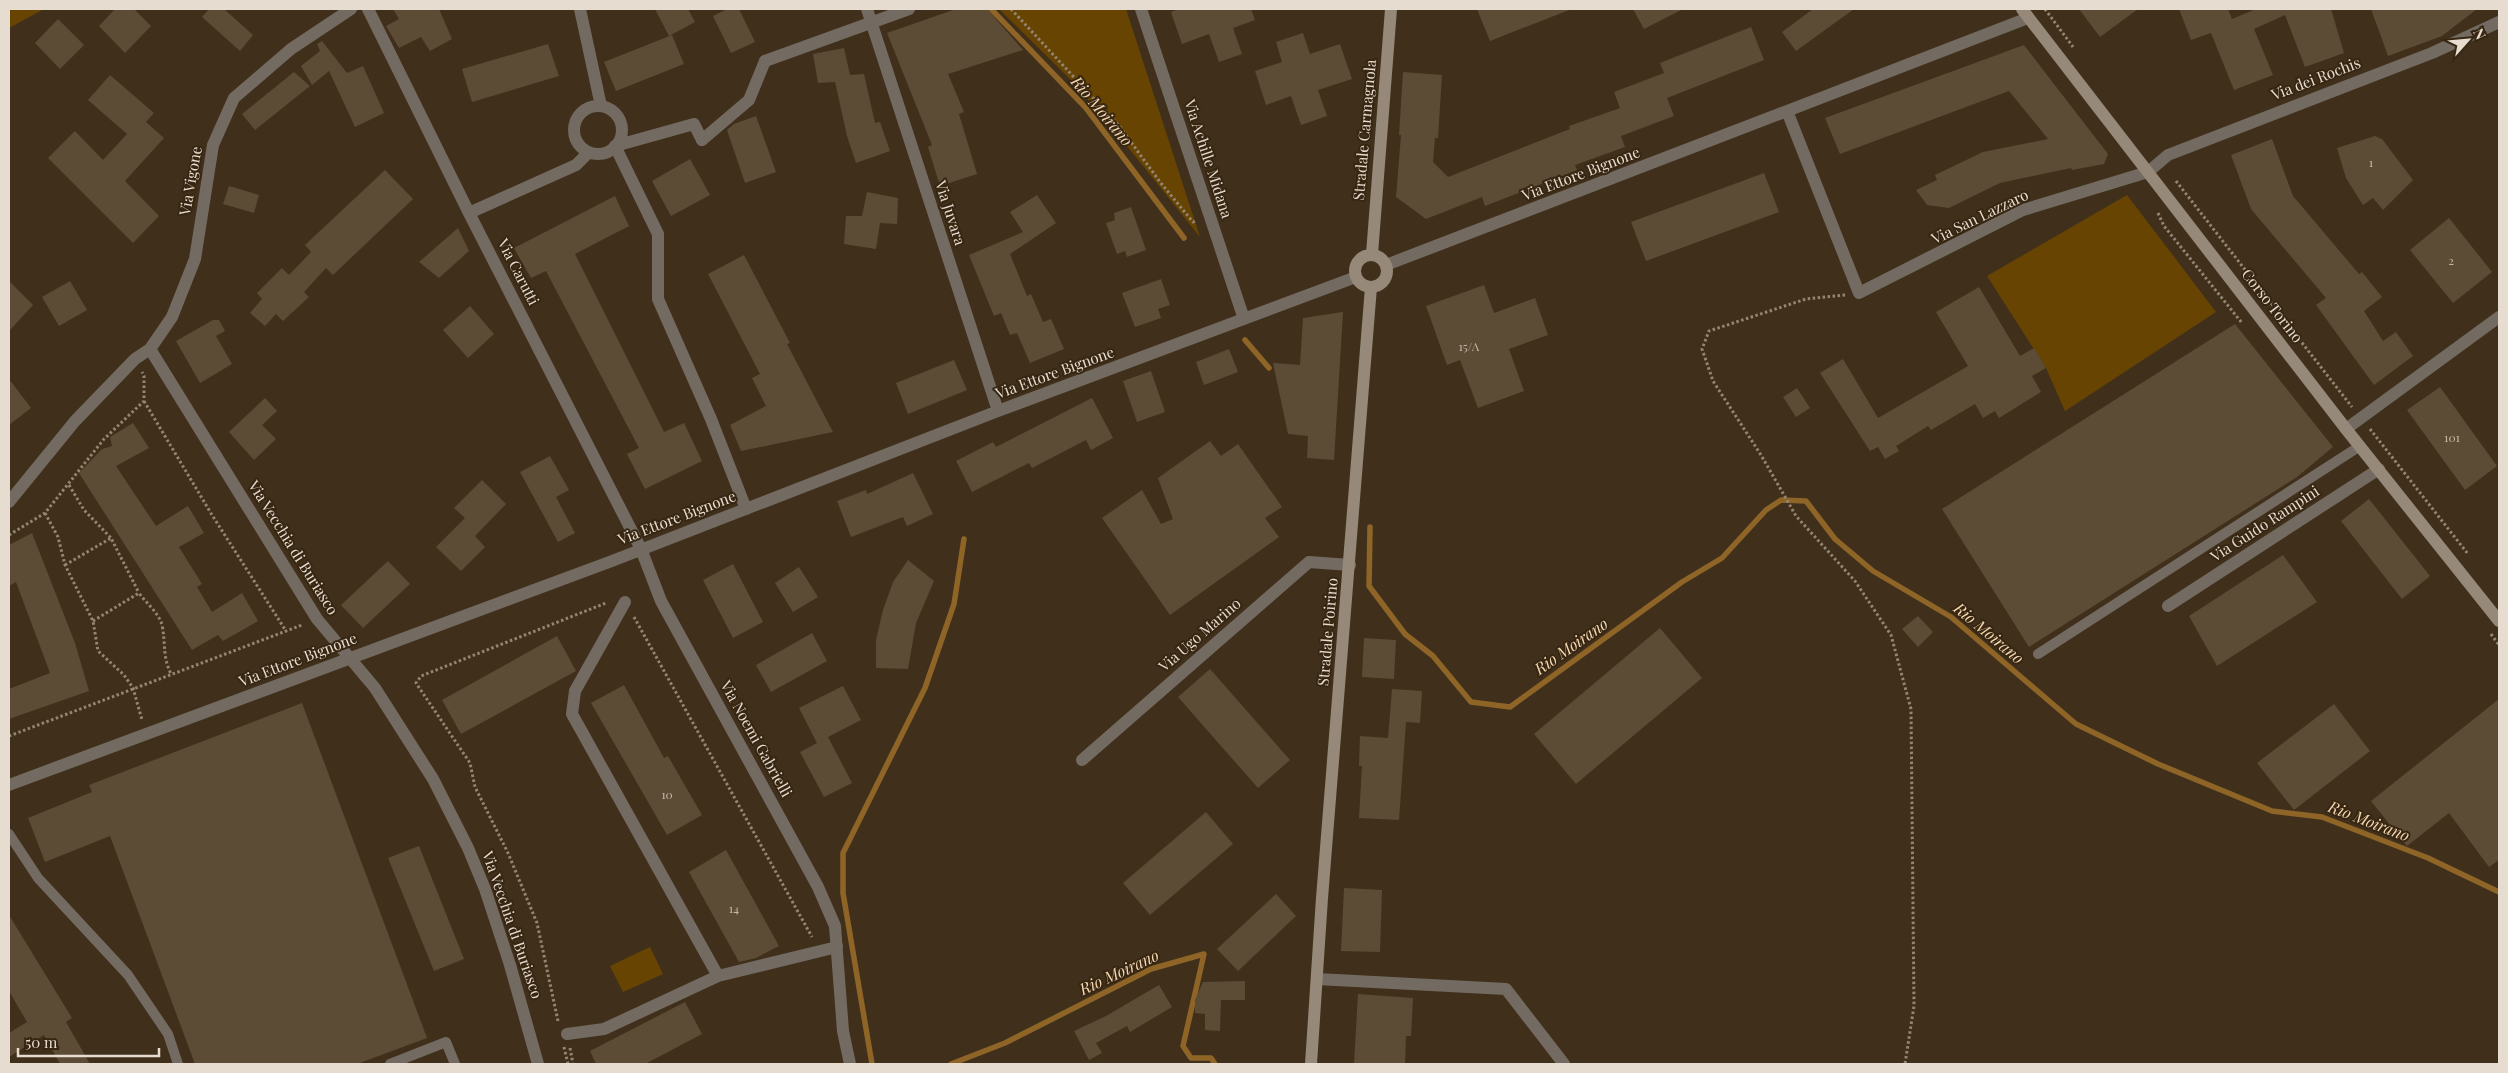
<svg xmlns="http://www.w3.org/2000/svg" width="2508" height="1073" font-family="'Playfair Display',serif">
	<style>
		.green { fill: #684403 }
		.lines { fill: none; stroke-linecap: round; stroke-linejoin: round }
		.stream { stroke: #8e6427; stroke-width: 5.5 }
		.building { fill: #5c4b35 }
		.path { stroke: #938675; stroke-width: 3; stroke-dasharray: 2.5 2.5; stroke-linecap: butt }
		.service { stroke: #736b61; stroke-width: 10 }
		.pedestrian { stroke: #736b61; stroke-width: 12 }
		.minor { stroke: #736b61; stroke-width: 12 }
		.secondary { stroke: #968979; stroke-width: 12 }
		.labels { text-anchor: middle; stroke-width: 4; stroke-linejoin: round; paint-order: stroke }
		.number-label { font-size: 12px; fill: #c4b8a9 }
		.street-label { font-size: 15px; fill: #e7dcd0; stroke: #362612 }
		.water-label { font-size: 16px; font-style: italic; fill: #f5d7b2; stroke: #362612 }
	</style>
	<rect width="100%" height="100%" fill="#40301b"/>
	<path class="green" d="M9 9H44L9 28Z
		M999 9H1126L1200 237 1107 121 1068 77Z
		M2127 195 2216 312 2065 411 2046 368 1987 276Z
		M650 947 663 974 623 992 610 966Z"/>
	<g class="lines">
		<path class="stream" d="M991 9 1086 108 1184 238
			M1245 340 1269 368
			M1370 527 1369 586 1405 634 1433 656 1471 702 1510 707 1682 582 1722 558 1766 510 1781 500 1806 501 1835 539 1873 571 1951 617 2076 724 2158 764 2272 811 2322 817 2428 858 2499 892
			M872 1064 843 893V853L925 688 954 604 964 539
			M951 1064 1005 1043 1151 969 1204 954 1183 1046 1191 1058H1211L1215 1064"/>
	</g>
	<path class="building" d="M115 9H134L151 26 125 53 99 26Z
		M209 9H224L253 35 240 51 202 17Z
		M393 9H439L452 39 430 51 421 37 399 48 386 26 399 19Z
		M655 9H688L695 22 669 36Z
		M727 9H739L755 42 731 53 713 16Z
		M956 9H987L1023 50 948 74 964 112 959 114 977 174 940 186 928 147 932 145 887 33Z
		M1179 9H1251L1255 20 1233 28 1242 54 1219 62 1209 34 1182 44 1171 12Z
		M1477 9H1569V10L1490 41Z
		M1633 9H1683L1644 29Z
		M1813 9H1854L1796 51 1782 32Z
		M2079 9H2138L2100 37Z
		M2179 9H2228L2232 19 2256 9H2331L2344 53 2305 67 2285 15 2254 29 2273 75 2234 90 2211 33 2191 40Z
		M2371 9H2477L2442 36 2388 56Z
		M58 19 84 45 60 69 35 43Z
		M1751 27 1764 60 1667 98 1674 116 1621 136 1625 147 1575 165 1577 170 1485 206 1482 197 1426 219 1396 197 1401 135H1399L1403 72 1442 75 1438 138H1435L1433 162 1448 177 1570 129 1569 126 1620 108 1614 92 1664 73 1660 63Z
		M1303 33 1310 54 1340 44 1352 79 1318 90 1327 116 1301 125 1291 96 1266 105 1255 71 1282 62 1276 42Z
		M672 35 684 64 616 91 604 62Z
		M322 41 347 73 363 66 384 113 355 127 329 71 312 85 301 66 320 51 317 44Z
		M548 44 559 76 472 102 462 69Z
		M2024 45 2108 154 2104 164 2072 170 2071 168 2000 183 1949 208 1927 205 1916 190 1937 180 1935 175 1983 152 2048 139 2009 91 1840 154 1825 118Z
		M844 48 850 75 864 74 875 123 880 122 890 151 856 163 847 136 835 82 818 83 813 54Z
		M294 72 310 86 255 130 242 114Z
		M110 75 154 113 146 122 164 138 125 181 159 216 133 243 48 158 75 131 103 160 127 134 88 100Z
		M756 116 776 172 745 183 727 130 734 124Z
		M2375 136 2382 139 2413 180 2383 210 2373 198 2363 205 2346 178 2337 148Z
		M2272 139 2293 196 2359 274 2362 272 2382 297 2364 311 2383 341 2396 332 2413 356 2374 385 2316 305 2326 298 2251 209 2231 155Z
		M690 159 710 195 671 216 652 181Z
		M385 170 413 199 333 275 326 268 304 292 309 297 283 321 276 314 265 326 250 313 262 299 257 293 282 268 289 275 311 252 305 245Z
		M1764 173 1779 212 1646 261 1631 222Z
		M229 186 259 195 254 213 223 204Z
		M867 192 898 198 897 224 880 223 876 249 844 244 846 216H862Z
		M1037 195 1056 223 1010 254 1027 296 1031 294 1043 322 1051 319 1064 349 1030 363 1017 333 1010 335 1001 313 994 316 969 255 1023 232 1010 212Z
		M615 196 629 226 575 254 664 432 684 423 702 461 645 489 627 454 639 448 546 271 531 278 514 248Z
		M1131 207 1146 250 1127 257 1125 251 1117 254 1106 223 1115 220 1114 213Z
		M2449 218 2492 272 2453 303 2410 250Z
		M458 228 469 251 439 278 419 262Z
		M744 255 790 343 787 344 833 432 741 451 730 425 766 406 752 378 760 374 708 274Z
		M1161 279 1170 305 1158 309 1161 318 1135 327 1122 293Z
		M9 281 33 305 9 331Z
		M70 281 87 310 59 326 42 297Z
		M1484 285 1494 313 1535 298 1548 335 1509 349 1524 391 1478 408 1460 360 1447 365 1426 306Z
		M1979 287 2020 356 2034 348 2046 368 2032 376 2041 392 1999 418 1995 411 1983 418 1975 404 1931 430 1928 426 1896 446 1899 451 1885 459 1878 447 1870 451 1820 373 1843 359 1878 418 1968 366 1936 312Z
		M470 306 494 334 468 358 443 330Z
		M1343 312 1334 460 1307 458 1308 436 1288 434 1273 363 1300 365 1303 318Z
		M213 320H219L225 331 216 336 232 364 200 383 176 341Z
		M2235 324 2333 447 2297 477 2029 647 1942 509Z
		M1229 349 1238 372 1204 385 1196 362Z
		M954 360 967 390 908 414 896 383Z
		M1151 371 1165 412 1137 422 1123 381Z
		M9 379 31 408 9 425Z
		M2440 387 2497 466 2465 490 2407 410Z
		M1797 388 1810 408 1796 417 1783 397Z
		M265 398 277 411 262 425 276 439 254 460 229 432Z
		M1092 398 1113 438 1091 450 1086 440 1032 468 1029 463 972 492 956 461 993 442 996 447Z
		M133 423 149 448 116 466 156 526 188 506 204 533 179 547 202 584 197 587 212 612 242 593 258 621 223 641 218 635 192 650 79 473 102 449 112 446 110 437Z
		M1210 441 1221 456 1238 444 1282 507 1265 518 1279 537 1170 615 1102 518 1142 490 1161 524 1173 519 1158 478Z
		M550 456 569 490 556 497 575 533 558 542 520 472Z
		M913 473 933 514 907 526 903 517 851 537 837 501 866 490 867 494Z
		M482 480 506 504 475 536 485 547 461 571 436 547 465 518 454 508Z
		M2369 499 2430 576 2402 599 2341 521Z
		M32 533 75 643 89 691 9 719V689L50 673 16 582 9 586V545Z
		M2283 555 2317 602 2217 666 2189 616Z
		M908 560 934 581 916 623 908 669 876 668V640L883 610 893 582Z
		M388 561 410 584 363 628 341 605Z
		M733 564 763 622 733 638 703 580Z
		M799 567 818 597 793 612 775 583Z
		M1918 616 1933 632 1918 647 1902 629Z
		M1660 628 1702 678 1576 784 1534 734Z
		M812 633 827 661 771 692 756 665Z
		M557 636 576 671 461 734 442 700Z
		M1364 638 1396 640 1394 679 1362 677Z
		M1210 669 1290 760 1258 788 1178 697Z
		M624 685 664 758 668 756 702 815 667 835 591 703Z
		M843 686 861 720 828 737 852 783 824 797 800 752 817 743 799 708Z
		M1392 689 1422 691 1420 723 1406 722 1399 820 1359 818 1362 766H1359L1360 736 1388 738Z
		M2499 699V860L2489 867 2449 813 2407 846 2371 801Z
		M302 703 427 1038 357 1064H195L110 836 45 862 28 818 92 792 89 785Z
		M2334 704 2370 751 2294 810 2257 763Z
		M1206 812 1233 844 1150 915 1123 883Z
		M419 846 464 959 434 971 388 858Z
		M726 850 779 946 756 958 739 962 689 872Z
		M1344 888 1382 890 1380 952 1341 951Z
		M1276 894 1296 916 1238 971 1217 949Z
		M9 915 72 1018 66 1022 90 1064H60L44 1035 9 1057V1033L27 1022 9 991Z
		M1245 981V1000H1221L1220 1031 1205 1030V1014L1195 1013V1000L1203 982Z
		M1159 985 1172 1007 1130 1032 1127 1026 1096 1043 1102 1053 1089 1060 1074 1031 1106 1016Z
		M1358 994 1413 998 1411 1036H1406L1405 1064H1354Z
		M685 1002 702 1034 645 1064H596L590 1051Z"/>
	<g class="lines">
		<path class="path" d="M1011 9 1120 127 1160 182 1193 222 1197 220
			M2045 9 2073 47
			M2176 181 2352 407
			M2158 213 2164 226 2242 323
			M1845 295 1806 299 1709 331 1702 349 1713 381 1761 455 1796 516 1855 581 1891 635 1911 709 1914 1006 1905 1064
			M144 401 212 515 286 631
			M2370 429 2468 554
			M69 485 84 510 111 538
			M45 513 58 537 65 565 93 621 98 651 124 675 133 688 142 720
			M9 535 45 513 104 439 144 401V376L142 372
			M65 565 111 538 139 593
			M634 617 812 937
			M93 621 139 593C146 603 159 613 162 625 166 644 162 655 171 674
			M2491 634 2499 645
			M9 736 302 625
			M558 1021 537 923 508 853 475 787 470 763 416 683 421 676 606 603
			M564 1047 568 1064
			M570 1048 573 1064"/>
		<path class="service" d="M2038 654 2360 446
			M9 834 38 878 128 975 168 1034 178 1064
			M390 1064 446 1042 455 1064"/>
		<path class="pedestrian" d="M702 140 749 100 765 61
			M615 146 658 234V299L711 419 746 509
			M625 602 575 691 572 714 718 976
			M567 1034 604 1029 718 976 837 947"/>
		<path class="minor" d="M368 9 469 213 641 549 661 601 818 887 835 926 843 1031 850 1064
			M580 9 601 106
			M867 9 998 411
			M1141 9 1244 319
			M2028 18 1787 111 1859 293 2023 210 2148 172 2168 155 2432 53 2499 22
			M765 61 909 9
			M574 130a24 24 0 1 1 48 0a24 24 0 1 1-48 0Z
			M615 146 694 124 702 140
			M469 213 576 165 589 152
			M1386 265 1787 111
			M150 349 317 619 375 688 433 779 468 848 485 889 510 965 538 1064
			M2346 429 2499 317
			M9 502 75 421 135 359 150 349 172 317 195 259 213 145 234 98 291 49 351 9
			M2168 606 2379 469
			M1082 760 1309 562 1350 565
			M9 785 612 561 998 411 1356 277
			M1317 979 1506 989 1564 1064"/>
		<path class="secondary" d="M2022 9 2346 429 2499 621
			M1372 254 1391 9
			M1355 271a16 16 0 1 1 32 0a16 16 0 1 1-32 0Z
			M1311 1064 1322 898 1371 287"/>
	</g>
	<g class="labels">
		<g class="number-label">
			<text x="2371" y="167">1</text>
			<text x="2451" y="265">2</text>
			<text x="1469" y="351">15/A</text>
			<text x="2452" y="442">101</text>
			<text x="667" y="799">10</text>
			<text x="734" y="913">14</text>
		</g>
		<g class="street-label">
			<text transform="translate(2316 79) rotate(-21)" y="5">Via dei Rochis</text>
			<text transform="translate(1365 130) rotate(-85)" y="5">Stradale Carmagnola</text>
			<text transform="translate(1208 159) rotate(72)" y="5">Via Achille Midana</text>
			<text transform="translate(1581 174) rotate(-21)" y="5">Via Ettore Bignone</text>
			<text transform="translate(191 181) rotate(-80)" y="5">Via Vigone</text>
			<text transform="translate(950 213) rotate(72)" y="5">Via Juvara</text>
			<text transform="translate(1980 217) rotate(-26)" y="5">Via San Lazzaro</text>
			<text transform="translate(518 272) rotate(63)" y="5">Via Carutti</text>
			<text transform="translate(2272 306) rotate(52)" y="5">Corso Torino</text>
			<text transform="translate(1055 373) rotate(-20)" y="5">Via Ettore Bignone</text>
			<text transform="translate(677 518) rotate(-21)" y="5">Via Ettore Bignone</text>
			<text transform="translate(2265 524) rotate(-33)" y="5">Via Guido Rampini</text>
			<text transform="translate(293 548) rotate(58)" y="5">Via Vecchia di Buriasco</text>
			<text transform="translate(1328 632) rotate(-85)" y="5">Stradale Poirino</text>
			<text transform="translate(1200 635) rotate(-41)" y="5">Via Ugo Marino</text>
			<text transform="translate(298 660) rotate(-21)" y="5">Via Ettore Bignone</text>
			<text transform="translate(756 739) rotate(61)" y="5">Via Noemi Gabrielli</text>
			<text transform="translate(512 925) rotate(71)" y="5">Via Vecchia di Buriasco</text>
		</g>
		<g class="water-label">
			<text transform="translate(1102 111) rotate(50)" y="6">Rio Moirano</text>
			<text transform="translate(1989 633) rotate(40)" y="6">Rio Moirano</text>
			<text transform="translate(1571 646) rotate(-35)" y="6">Rio Moirano</text>
			<text transform="translate(2369 821) rotate(21)" y="6">Rio Moirano</text>
			<text transform="translate(1119 972) rotate(-25)" y="6">Rio Moirano</text>
		</g>
	</g>
	<rect width="2508" height="1073" fill="none" stroke="#e7dcd0" stroke-width="20"/>
	<g transform="translate(2468 40) rotate(63)" stroke="#362612" stroke-width="4" paint-order="stroke">
	<path d="M0-4L9 19L0 12L-9 19Z" fill="#e7dcd0"/>
	<text y="-8" font-size="14" font-weight="bold" text-anchor="middle" fill="#e7dcd0">N</text>
	</g>
	<path d="M18 1048v8h141v-8" fill="none" stroke="#e7dcd0" stroke-width="2.5"/>
	<text x="25" y="1048" font-size="15" fill="#e7dcd0" stroke="#362612" stroke-width="4" paint-order="stroke">50 m</text>
</svg>
